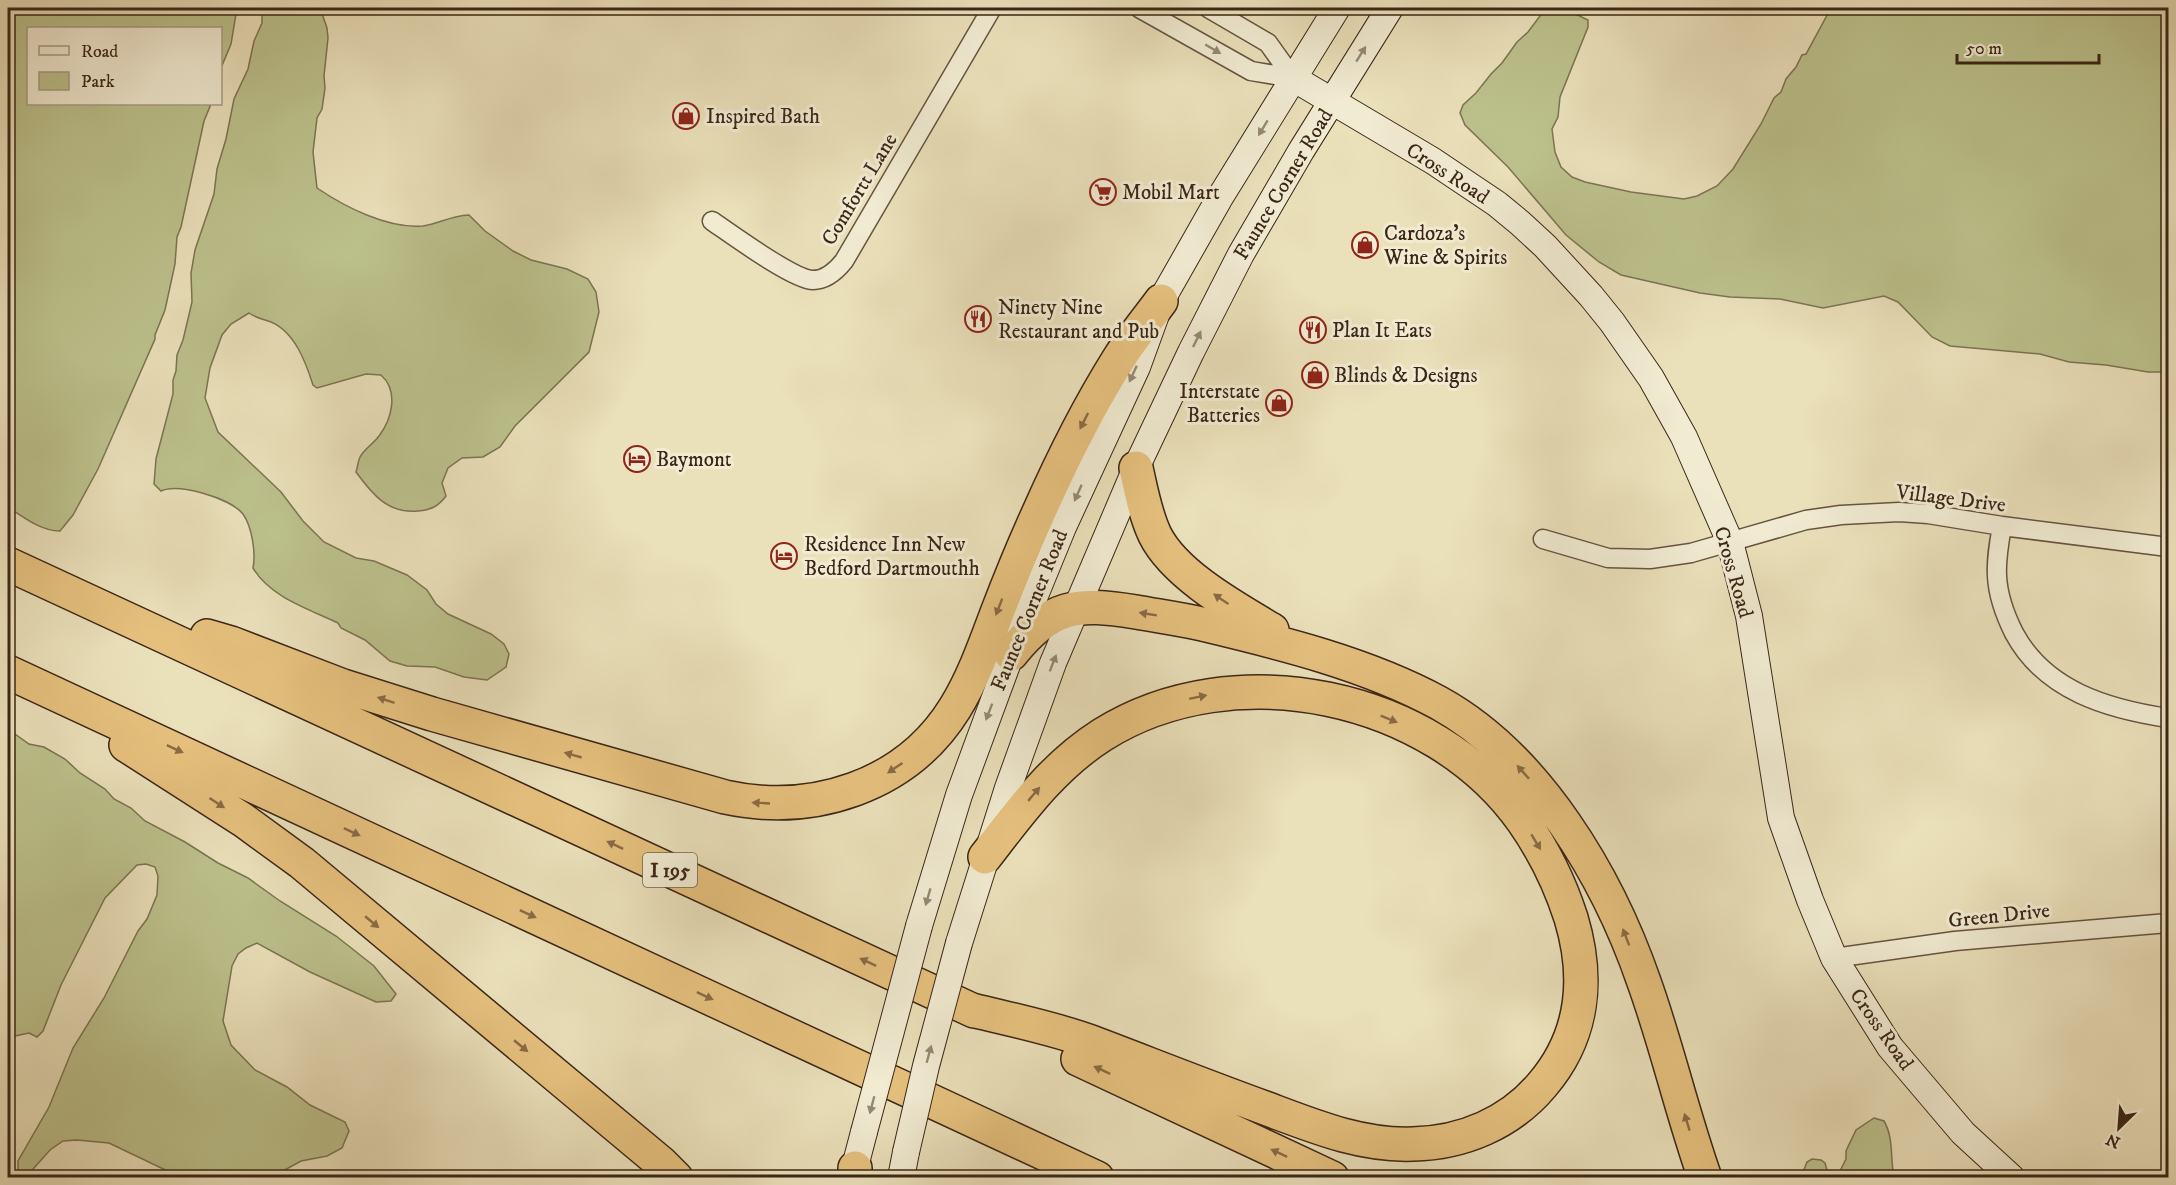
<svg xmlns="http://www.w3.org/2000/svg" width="2176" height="1185" font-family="'IM FELL DW Pica',serif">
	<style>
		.green { fill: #bcc18c; stroke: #7c7452; stroke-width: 1.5 }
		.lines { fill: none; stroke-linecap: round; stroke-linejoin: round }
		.street-casing { stroke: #675440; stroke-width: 21 }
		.secondary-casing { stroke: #3b2617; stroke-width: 28 }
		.highway-casing { stroke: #3b2617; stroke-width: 36 }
		.street { stroke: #f1ebd2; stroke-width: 18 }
		.secondary { stroke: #f1ebd2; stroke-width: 26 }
		.highway { stroke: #e5c07d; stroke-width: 33 }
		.secondary-bridge-casing { stroke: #3b2617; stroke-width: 28; stroke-linecap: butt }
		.secondary-bridge { stroke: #f1ebd2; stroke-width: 26 }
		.oneway { fill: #968874 }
		.oneway2 { fill: #886b45 }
		.labels { text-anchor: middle; stroke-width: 6; stroke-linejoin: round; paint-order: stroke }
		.shield { fill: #f1ebd2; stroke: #72614f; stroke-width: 1.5 }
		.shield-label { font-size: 20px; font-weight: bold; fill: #3b2617 }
		.poi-label { font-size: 21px; fill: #3b2617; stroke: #f1ebd2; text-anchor: start }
		.street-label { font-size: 21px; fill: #3b2617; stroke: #f1ebd2 }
	</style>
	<rect width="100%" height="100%" fill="#eae0ba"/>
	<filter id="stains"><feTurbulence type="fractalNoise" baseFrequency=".00333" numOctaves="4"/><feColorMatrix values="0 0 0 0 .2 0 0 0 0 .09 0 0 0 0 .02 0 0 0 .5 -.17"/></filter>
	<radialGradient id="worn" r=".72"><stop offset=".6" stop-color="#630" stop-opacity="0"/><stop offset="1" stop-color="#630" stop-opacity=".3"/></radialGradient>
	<path class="green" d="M8 8H237L231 44 221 68 220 28H28V104H211L204 121 181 227 177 237 175 264 165 310 155 335V339L98 469 73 515 60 531C41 531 23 517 8 507Z
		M264 8H320L327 28 328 38 324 76 325 88 322 109 317 118 313 152 317 188C345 207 388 229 423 226 439 224 449 216 469 215L485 231 513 251 531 260 567 269 588 279 596 292 599 312 589 352 515 426 500 447 483 457 462 458 448 468 442 483 446 496C438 507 430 510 418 511 388 514 372 494 356 472 358 466 358 458 362 454 367 447 374 443 379 436 392 419 399 391 381 375L366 374 317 388 313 385C306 363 295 332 271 322 263 319 256 318 249 313L231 324 222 335 210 368 205 398 218 432 281 492 303 521 324 542 356 558 374 561 407 575 427 590 436 604 448 614 491 634 504 644 509 654 506 667 487 680 464 677 435 667 407 666 390 661 365 640 341 628 338 623C309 609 270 597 253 568 256 553 252 527 243 514 230 498 179 483 161 491L154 484 156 459 173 394V380L176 371 177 355 183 340 192 302 191 273 195 250 214 194 217 169 226 139 234 99 248 69 254 41 262 23V13Z
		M1546 8H1563L1588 20V27L1560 97 1558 117 1552 129 1555 152 1561 167 1572 177 1585 182 1631 192 1684 199 1697 196 1717 186 1733 169 1761 124 1774 98 1781 92 1786 79 1796 67 1802 55 1806 54 1831 8H2168V372H2148L2106 365 2069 362 2040 354 1950 346 1932 337 1898 302 1884 296 1823 308 1780 299 1730 297 1700 293 1621 275 1599 262 1566 235 1508 167 1465 125 1460 113 1463 105 1476 93 1491 74 1502 63 1517 42 1528 32Z
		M8 729 29 744 44 747 65 759 80 773 105 789 114 799 131 808 145 821 185 842 218 863 248 878 280 901 336 936 374 966 396 994 391 1001 376 1002 310 972 257 943 246 948 238 954 232 966 223 1021 231 1045 255 1070 287 1087 310 1105 345 1122 349 1131 342 1148 327 1156 301 1161 272 1177H180L109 1143 77 1140 63 1141 50 1150 26 1177H18V1161L49 1107 73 1048 104 998 138 931 147 919 157 895 158 876 155 867 146 864 137 865 105 898 61 985 43 1031 37 1037 29 1033 15 1036 8 1042Z
		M1874 1118 1884 1121C1894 1138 1890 1159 1894 1177H1837L1846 1159V1151L1856 1130Z
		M1812 1159 1821 1160 1825 1163 1829 1177H1801L1807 1162Z"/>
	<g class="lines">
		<defs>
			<path id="street" d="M1139 8 1251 71 1293 78
				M1208 8 1268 43 1293 78
				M712 221C731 234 794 280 813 280 826 280 836 271 844 261L992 8
				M2002 526C1999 543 1996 559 1997 576 1998 597 2005 615 2014 633 2045 691 2108 709 2168 718
				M1543 539 1608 558 1650 559 1691 553 1806 520 1841 515 1899 512 1928 514 2002 526 2168 547
				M1834 958 1955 941 2168 923"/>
			<path id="secondary" d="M1293 78 1433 161 1497 204 1520 223 1545 246 1591 296 1612 322 1651 378 1684 437 1730 542 1749 616 1781 818 1810 900 1834 958 1890 1047 1963 1133 2012 1178
				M919 926 959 795 1011 654 1063 527 1137 367 1161 301 1219 199 1337 8
				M959 943 1008 788 1053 663 1136 468 1191 352 1241 254 1301 151 1390 8
				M852 1178 864 1132
				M901 1178 906 1152"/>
			<path id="highway" d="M1136 468C1141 490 1145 514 1155 535 1175 575 1235 608 1272 630
				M8 564 974 1011
				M207 636 231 643 343 686 432 714 725 797C812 816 906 787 955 708 973 679 985 645 997 613 1010 579 1024 545 1039 512 1062 460 1088 408 1118 360 1131 339 1147 320 1161 301
				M1011 654C1051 605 1076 602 1136 612 1158 616 1180 619 1202 624 1282 643 1367 664 1439 703 1538 758 1608 878 1644 982 1667 1046 1682 1113 1705 1178
				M8 672 1097 1178
				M126 745 243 820 302 863 661 1163 676 1178
				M972 1010C1012 1020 1053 1028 1091 1042 1149 1064 1207 1087 1265 1108 1313 1126 1361 1146 1413 1144 1463 1143 1510 1123 1542 1085 1584 1036 1589 978 1571 918 1560 884 1544 851 1523 821 1433 694 1234 652 1102 735 1052 767 1020 812 985 857
				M1078 1059 1332 1178
				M855 1168V1178"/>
		</defs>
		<use href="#street" class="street-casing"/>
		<use href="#secondary" class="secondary-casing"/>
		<use href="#highway" class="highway-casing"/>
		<use href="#street" class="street"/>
		<use href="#secondary" class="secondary"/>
		<use href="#highway" class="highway"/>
		<defs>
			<path id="secondary-bridge" d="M864 1132 919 926
				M906 1152 926 1066 959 943"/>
		</defs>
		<use href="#secondary-bridge" class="secondary-bridge-casing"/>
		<use href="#secondary-bridge" class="secondary-bridge"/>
	</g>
	<defs><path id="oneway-solid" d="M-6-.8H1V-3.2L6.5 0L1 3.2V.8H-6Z" transform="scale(1.5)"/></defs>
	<g class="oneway">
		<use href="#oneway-solid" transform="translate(1213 49) rotate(30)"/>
		<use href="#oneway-solid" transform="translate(1361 54) rotate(-58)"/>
		<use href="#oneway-solid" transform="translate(1263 128) rotate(121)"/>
		<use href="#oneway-solid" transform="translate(1197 339) rotate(-64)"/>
		<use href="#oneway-solid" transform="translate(1133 374) rotate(115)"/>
		<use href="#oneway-solid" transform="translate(1078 493) rotate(114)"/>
		<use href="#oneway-solid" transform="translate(1053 663) rotate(-69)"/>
		<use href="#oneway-solid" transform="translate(989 712) rotate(111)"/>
		<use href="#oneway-solid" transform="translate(928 897) rotate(106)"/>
		<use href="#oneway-solid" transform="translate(929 1054) rotate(-75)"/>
		<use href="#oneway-solid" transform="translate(872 1105) rotate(105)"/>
	</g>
	<g class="oneway2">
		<use href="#oneway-solid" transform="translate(1084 421) rotate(117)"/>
		<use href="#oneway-solid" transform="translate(1221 599) rotate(-146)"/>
		<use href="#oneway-solid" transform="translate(999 607) rotate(111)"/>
		<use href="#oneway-solid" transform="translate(1148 614) rotate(-171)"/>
		<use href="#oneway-solid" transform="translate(1198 697) rotate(-12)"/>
		<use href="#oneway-solid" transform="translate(386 700) rotate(-162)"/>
		<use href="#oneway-solid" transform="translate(1389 719) rotate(22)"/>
		<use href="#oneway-solid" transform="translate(175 749) rotate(25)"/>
		<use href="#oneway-solid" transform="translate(573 755) rotate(-164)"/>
		<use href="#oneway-solid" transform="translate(895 768) rotate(146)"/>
		<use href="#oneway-solid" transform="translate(1523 772) rotate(-132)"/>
		<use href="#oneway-solid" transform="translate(1034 794) rotate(-50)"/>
		<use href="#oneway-solid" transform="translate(217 803) rotate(33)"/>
		<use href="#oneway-solid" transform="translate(761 803) rotate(-177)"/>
		<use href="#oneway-solid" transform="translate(352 832) rotate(25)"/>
		<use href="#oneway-solid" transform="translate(1536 842) rotate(59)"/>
		<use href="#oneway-solid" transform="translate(615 845) rotate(-155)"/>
		<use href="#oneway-solid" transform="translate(528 914) rotate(25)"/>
		<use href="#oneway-solid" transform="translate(372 922) rotate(40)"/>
		<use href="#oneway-solid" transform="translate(1626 937) rotate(-111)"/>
		<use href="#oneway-solid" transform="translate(868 962) rotate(-155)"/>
		<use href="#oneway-solid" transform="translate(705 996) rotate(25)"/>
		<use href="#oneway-solid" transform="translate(521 1046) rotate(40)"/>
		<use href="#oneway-solid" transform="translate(1102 1070) rotate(-155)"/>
		<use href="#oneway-solid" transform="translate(1687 1122) rotate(-107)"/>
		<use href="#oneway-solid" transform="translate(1279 1153) rotate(-155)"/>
	</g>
	<defs>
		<symbol id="shop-ring" viewBox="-11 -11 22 22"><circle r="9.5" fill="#f1ebd2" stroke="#8f2418" stroke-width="1.5"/><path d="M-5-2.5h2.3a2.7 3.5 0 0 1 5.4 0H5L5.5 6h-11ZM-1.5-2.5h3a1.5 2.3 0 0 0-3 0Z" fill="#8f2418"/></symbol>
		<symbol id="supermarket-ring" viewBox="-11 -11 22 22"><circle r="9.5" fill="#f1ebd2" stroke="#8f2418" stroke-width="1.5"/><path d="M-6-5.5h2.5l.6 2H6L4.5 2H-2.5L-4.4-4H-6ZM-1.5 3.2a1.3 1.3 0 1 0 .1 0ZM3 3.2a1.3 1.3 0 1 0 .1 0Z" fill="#8f2418"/></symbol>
		<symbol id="restaurant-ring" viewBox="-11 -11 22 22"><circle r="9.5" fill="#f1ebd2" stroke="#8f2418" stroke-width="1.5"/><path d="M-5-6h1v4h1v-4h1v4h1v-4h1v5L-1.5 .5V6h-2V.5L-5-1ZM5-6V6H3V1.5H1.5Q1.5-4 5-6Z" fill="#8f2418"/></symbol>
		<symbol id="hotel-ring" viewBox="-11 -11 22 22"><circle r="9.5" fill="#f1ebd2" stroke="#8f2418" stroke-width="1.5"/><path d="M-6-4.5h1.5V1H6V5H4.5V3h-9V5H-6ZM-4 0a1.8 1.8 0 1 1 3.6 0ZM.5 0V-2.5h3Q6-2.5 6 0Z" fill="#8f2418"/></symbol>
	</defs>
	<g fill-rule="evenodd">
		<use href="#shop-ring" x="671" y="101" width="30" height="30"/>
		<use href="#supermarket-ring" x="1088" y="177" width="30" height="30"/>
		<use href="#shop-ring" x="1350" y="230" width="30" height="30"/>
		<use href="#restaurant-ring" x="963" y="304" width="30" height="30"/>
		<use href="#restaurant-ring" x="1298" y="315" width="30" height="30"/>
		<use href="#shop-ring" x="1300" y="360" width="30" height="30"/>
		<use href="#shop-ring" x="1264" y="388" width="30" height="30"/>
		<use href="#hotel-ring" x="622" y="444" width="30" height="30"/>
		<use href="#hotel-ring" x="769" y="541" width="30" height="30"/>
	</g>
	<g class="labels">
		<rect class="shield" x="643" y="853" width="54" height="34" rx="4.5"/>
		<g class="shield-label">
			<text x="670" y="877">I 195</text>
		</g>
		<g class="poi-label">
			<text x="706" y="123">Inspired Bath</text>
			<text x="1122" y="199">Mobil Mart</text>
			<text x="1384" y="240">Cardoza's<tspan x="1384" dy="24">Wine &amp; Spirits</tspan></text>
			<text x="998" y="314">Ninety Nine<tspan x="998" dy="24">Restaurant and Pub</tspan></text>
			<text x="1332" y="337">Plan It Eats</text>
			<text x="1334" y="382">Blinds &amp; Designs</text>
			<text x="1260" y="398" text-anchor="end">Interstate<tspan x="1260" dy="24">Batteries</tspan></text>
			<text x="656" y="466">Baymont</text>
			<text x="804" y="551">Residence Inn New<tspan x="804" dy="24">Bedford Dartmouthh</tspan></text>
		</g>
		<g class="street-label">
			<text transform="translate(1448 173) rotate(33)" y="7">Cross Road</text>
			<text transform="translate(1283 184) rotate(-59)" y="7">Faunce Corner Road</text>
			<text transform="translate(859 189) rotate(-59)" y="7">Comfortt Lane</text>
			<text transform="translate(1951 498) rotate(7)" y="7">Village Drive</text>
			<text transform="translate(1734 572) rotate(74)" y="7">Cross Road</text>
			<text transform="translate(1029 610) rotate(-68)" y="7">Faunce Corner Road</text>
			<text transform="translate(1999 915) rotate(-6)" y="7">Green Drive</text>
			<text transform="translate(1882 1029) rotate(55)" y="7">Cross Road</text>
		</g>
	</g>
	<rect width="2176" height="1185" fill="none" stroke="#eae0ba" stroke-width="30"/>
	<rect x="9" y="9" width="2158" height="1167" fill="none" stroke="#3b2617" stroke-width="3"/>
	<rect x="15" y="15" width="2146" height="1155" fill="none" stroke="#3b2617" stroke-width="1.5"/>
	<rect x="27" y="27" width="195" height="78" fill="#f1ebd2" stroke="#a89c87" stroke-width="1.5"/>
	<rect x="39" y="46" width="30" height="9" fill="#f1ebd2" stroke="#a89c87" stroke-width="1.5"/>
	<text x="81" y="57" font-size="18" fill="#3b2617">Road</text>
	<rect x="39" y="72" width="30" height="18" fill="#bcc18c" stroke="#a89c87" stroke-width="1.5"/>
	<text x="81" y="87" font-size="18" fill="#3b2617">Park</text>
	<g transform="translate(2119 1128) rotate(205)" stroke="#f1ebd2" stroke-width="4.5" paint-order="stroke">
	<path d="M0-4.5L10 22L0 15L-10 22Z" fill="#3b2617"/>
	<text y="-9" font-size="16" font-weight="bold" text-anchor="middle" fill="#3b2617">N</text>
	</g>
	<path d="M1957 54v9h142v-9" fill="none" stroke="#3b2617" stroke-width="3"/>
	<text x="1966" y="54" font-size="18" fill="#3b2617" stroke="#f1ebd2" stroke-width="4.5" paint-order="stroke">50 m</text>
	<rect width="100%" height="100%" filter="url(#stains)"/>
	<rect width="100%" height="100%" fill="url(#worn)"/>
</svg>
